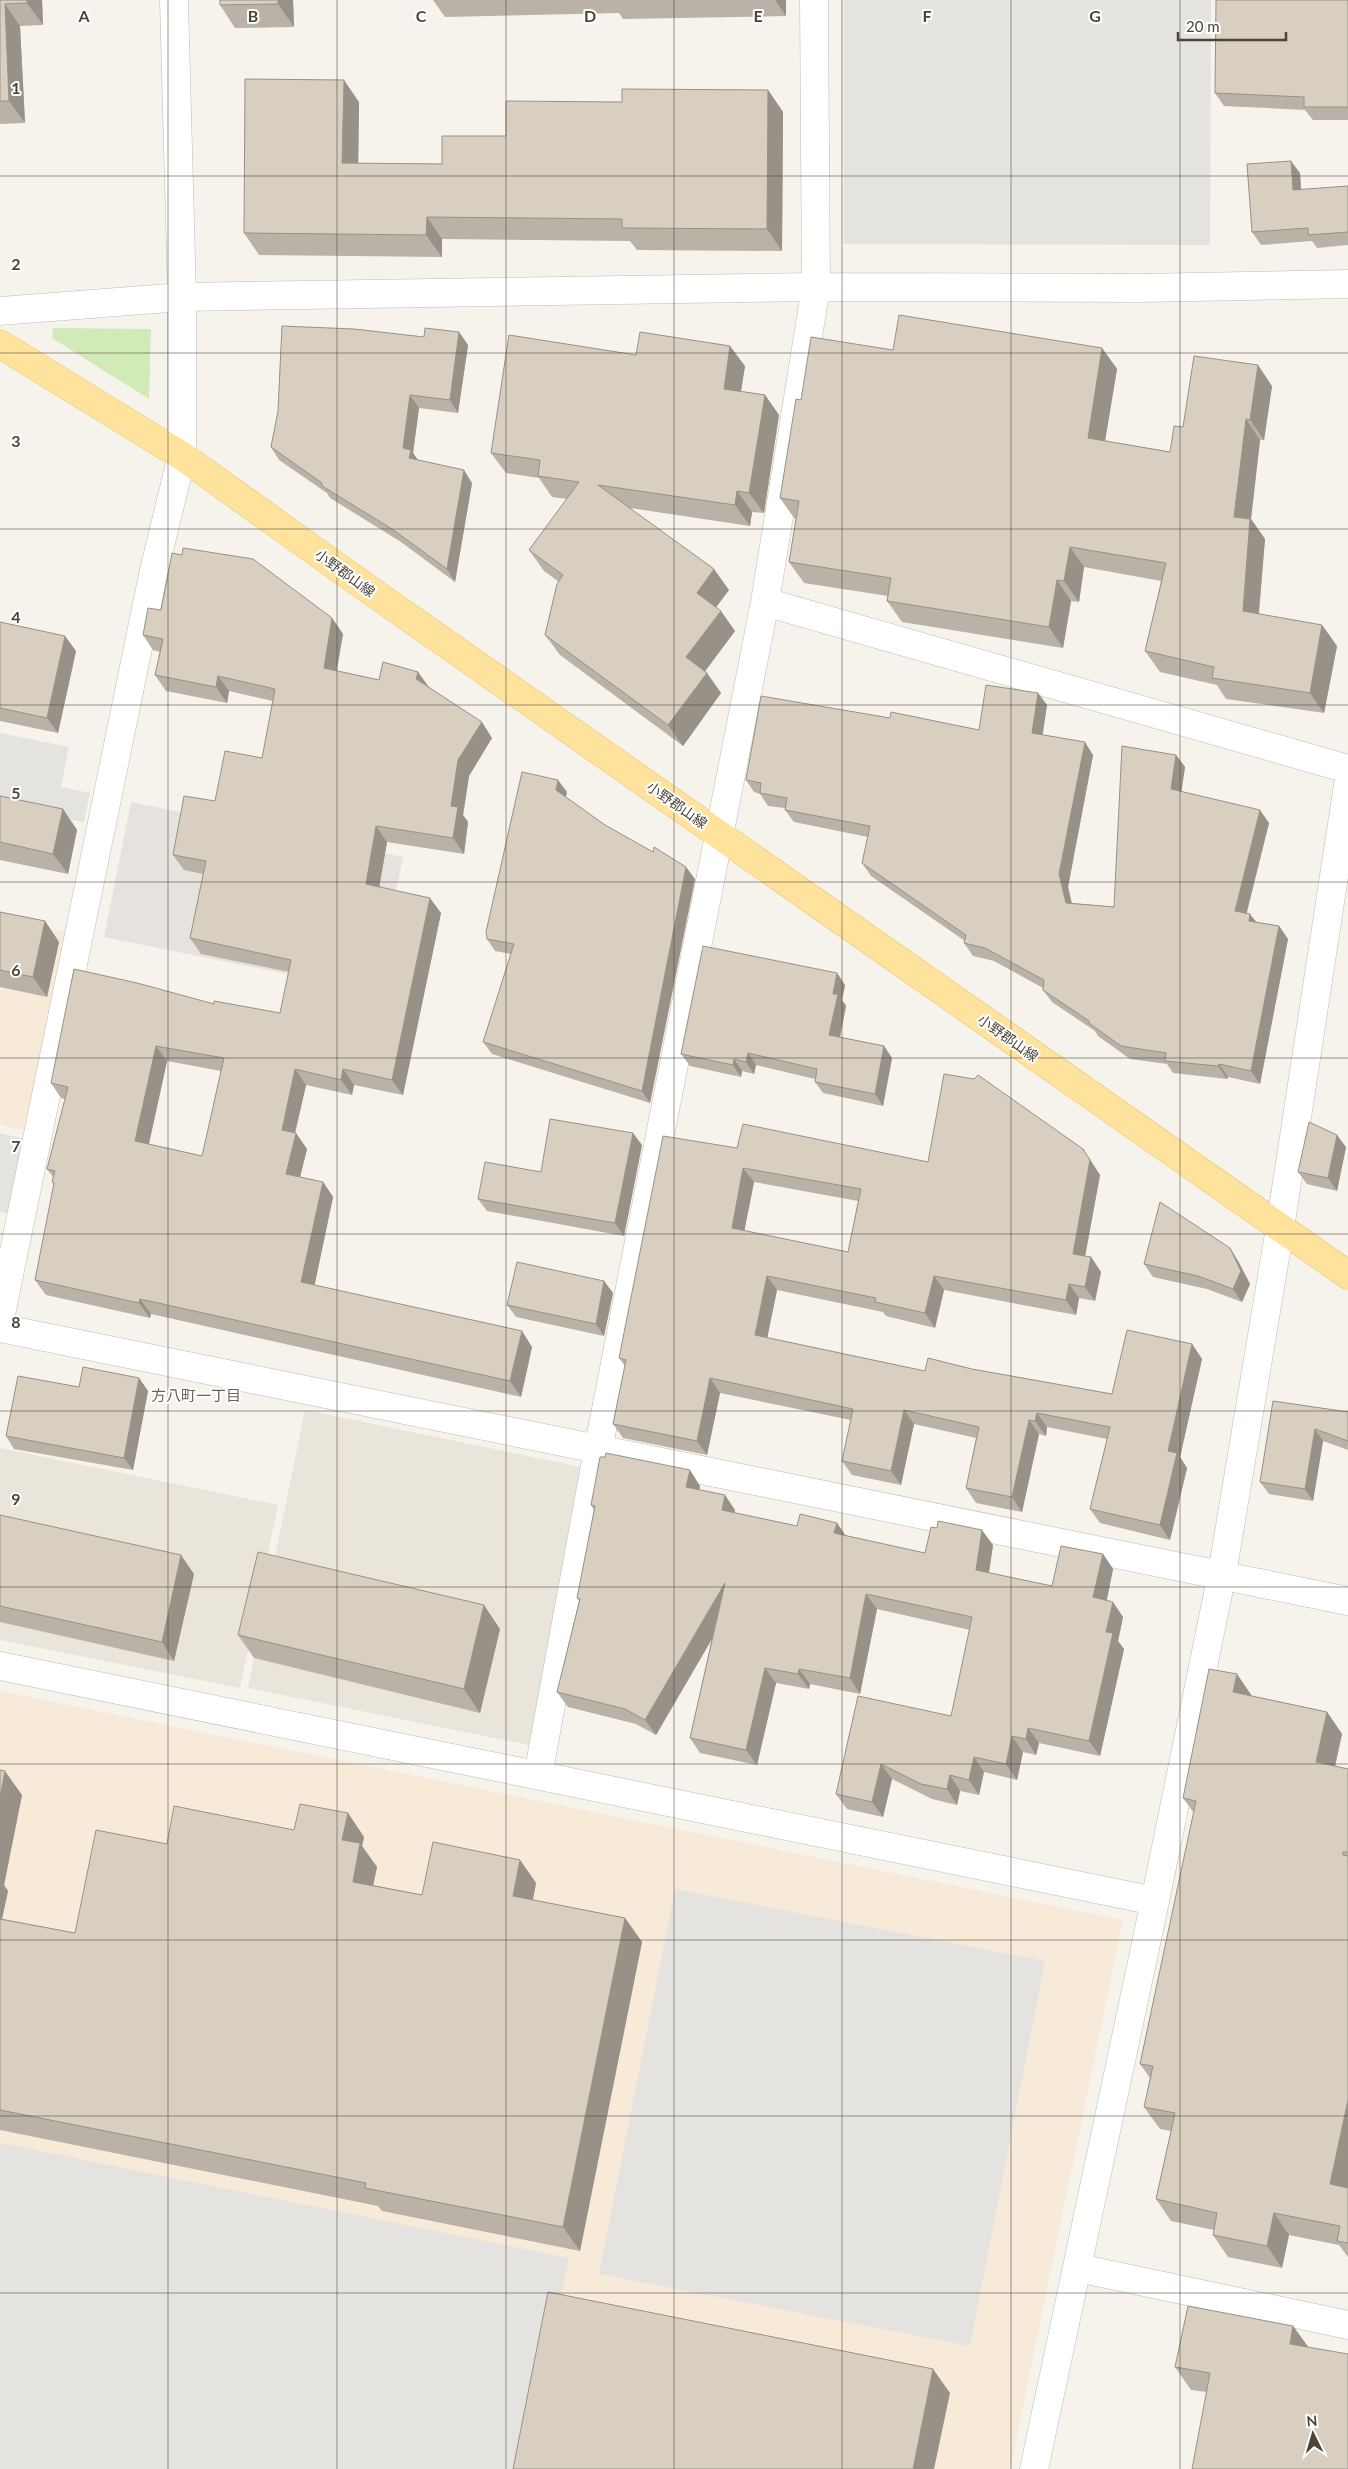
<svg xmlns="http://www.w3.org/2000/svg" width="1348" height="2469" font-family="Lato,'Noto Sans JP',sans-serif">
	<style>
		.residential { fill: #eae5da }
		.commercial { fill: #f7ead8 }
		.industrial { fill: #e6e2dd }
		.green { fill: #d2eab5 }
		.parking { fill: #e5e3e0 }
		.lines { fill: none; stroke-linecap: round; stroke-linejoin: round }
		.minor-casing { stroke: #c2bbae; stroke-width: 29 }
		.tertiary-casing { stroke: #c2bbae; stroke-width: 29 }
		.primary-casing { stroke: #e6c16a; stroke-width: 29 }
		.minor { stroke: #fff; stroke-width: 28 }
		.tertiary { stroke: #fff; stroke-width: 28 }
		.primary { stroke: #ffe39c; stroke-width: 28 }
		.wall { fill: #bab2a6; fill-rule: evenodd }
		.shaded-wall { fill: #979187 }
		.building { fill: #d8cfc1; stroke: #979187; fill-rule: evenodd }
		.grid { fill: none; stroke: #4b4439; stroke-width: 1; stroke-opacity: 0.55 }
		.labels { text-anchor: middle; stroke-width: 4; stroke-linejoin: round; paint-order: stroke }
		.street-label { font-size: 14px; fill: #4b4439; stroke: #fff }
		.neighbourhood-label { font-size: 15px; fill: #6e6250; stroke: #fff }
		.grid-label { font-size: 16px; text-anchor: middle; font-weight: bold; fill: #4b4439; stroke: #fff; stroke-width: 4; stroke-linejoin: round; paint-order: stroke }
	</style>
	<rect width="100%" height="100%" fill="#f6f3ec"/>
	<path class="residential" d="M305 1410 586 1468 529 1745 248 1688Z
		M0 1448 278 1505 240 1688 0 1640Z"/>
	<path class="commercial" d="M0 918 67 932 27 1131 0 1125Z
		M0 1691 1123 1920 1010 2469H0Z"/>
	<path class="industrial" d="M131 802 403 857 376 992 104 937Z"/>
	<path class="green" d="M53 328 151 329 149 399 52 338Z"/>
	<path class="parking" d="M844 0H1211L1210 245 844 244Z
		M0 733 69 747 61 787 90 793 84 822 0 805Z
		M0 1133 26 1139 11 1214 0 1212Z
		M675 1889 1045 1961 970 2346 599 2274Z
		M0 2143 569 2258 525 2469H0Z"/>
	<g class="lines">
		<defs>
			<path id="minor" d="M0 311 182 297 816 287 1140 288 1348 284
				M765 602 1348 769
				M0 1319 154 570 182 456
				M0 1328 1348 1601
				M538 1775 598 1450 765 602 816 287 814 0
				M1155 1901 1222 1574 1280 1228 1348 785
				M1078 2268 1348 2325"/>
			<path id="tertiary" d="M174 0 182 297V456
				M0 1666 1155 1901 1034 2469"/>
			<path id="primary" d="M0 344 182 456 371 591 1348 1275"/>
		</defs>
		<use href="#minor" class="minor-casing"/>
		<use href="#tertiary" class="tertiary-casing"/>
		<use href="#primary" class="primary-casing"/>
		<use href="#minor" class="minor"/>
		<use href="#tertiary" class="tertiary"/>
		<use href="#primary" class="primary"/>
	</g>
	<path class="wall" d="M0 0H42L43 25 20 26 25 123 0 124Z
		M293 0 294 27 235 28 220 5Z
		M433 0H786V16L623 19 619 13 445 17Z
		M1348 0V120H1313L1305 110 1224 106 1215 93Z
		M768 90 783 112 782 251 637 250 630 241 442 239V257L259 255 244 233 359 102 358 163 442 164 506 136 622 102Z
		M1300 173 1301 190 1348 186V245L1317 248 1312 241 1261 245 1252 232Z
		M459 332 468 345 458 413 419 408 413 453 418 460 472 483 455 582 401 542 330 498 327 493 279 460 271 447 424 337Z
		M1102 348 1117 369 1105 441 1170 452 1183 427 1272 386 1264 440H1260L1251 519 1265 539 1259 614 1322 625 1337 646 1324 713 1226 699 1217 685 1160 672 1145 651 1161 581 1084 567 1079 602 1071 601 1063 648 902 622 887 601 888 596 804 583 789 562 796 519 794 518 780 498 801 400 893 350Z
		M636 355 745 366 741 391 765 395 779 415 764 513 752 512 750 526 630 508 729 590 716 607 735 631 705 671 721 693 683 746 560 655 545 635 559 582 544 571 529 550 567 499 552 497 539 478 506 473 491 453Z
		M161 610 332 618 343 634 337 671 379 680 429 687 492 738 469 776 463 815 468 822 464 854 387 842 379 887 441 913 403 1095 354 1085 352 1095 306 1085 295 1133 307 1149 300 1177 323 1182 333 1197 314 1285 532 1347 521 1397 151 1314 150 1318 46 1295 35 1280 54 1185 52 1182 53 1177 47 1169 65 1099 61 1098 51 1083 214 1004 280 1013 289 972 201 954 190 938 203 874 184 870 173 855 215 801 262 758 273 701 229 691 227 703 166 691 155 675 160 652 153 650 143 635ZM167 1061 221 1071 202 1156 149 1144Z
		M0 622 76 651 58 733 0 721Z
		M1038 693 1047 705 1042 735 1093 755 1068 887 1072 903 1114 907 1176 755 1185 767 1181 791 1269 823 1246 913 1257 922 1279 926 1288 939 1260 1084 1228 1077 1227 1079 1173 1073 1167 1064 1130 1059 1098 1036 1095 1031 1052 1002 1043 990V988L994 961 973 956 964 943 965 941 871 876 862 863 868 837 794 822 785 810V808L768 806 760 794 754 792 746 780 890 718 979 730Z
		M567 792 566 797 605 825 695 879 650 1103 492 1054 483 1042 511 954 495 951 487 939Z
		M0 796 63 809 77 830 68 874 0 860Z
		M0 912 45 921 59 942 47 997 0 987Z
		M845 985 842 1000 846 1006 840 1037 884 1046 892 1058 883 1106 823 1093 815 1082V1079L756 1065 754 1074 742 1071 741 1077 690 1066 681 1054Z
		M642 1145 624 1236 487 1211 478 1199 541 1172Z
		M1346 1147 1337 1191 1307 1184 1298 1172Z
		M737 1148 928 1162 1083 1149 1100 1175 1085 1256 1091 1257 1101 1272 1095 1301 1079 1298 1076 1315 944 1290 935 1328 886 1316 883 1312 777 1290 767 1338 925 1371 972 1369 1112 1394 1192 1344 1202 1359 1180 1457 1187 1468 1170 1540 1100 1523 1090 1509 1107 1439 1047 1427 1046 1436 1039 1434 1022 1512 976 1503 966 1488 976 1438 914 1424 901 1485 852 1475 842 1461 851 1420 720 1393 707 1455 623 1438 613 1424 625 1366 619 1358ZM754 1182 858 1201 848 1252 744 1231Z
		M1230 1248 1238 1261 1250 1284 1242 1302 1207 1289 1153 1277 1144 1264Z
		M604 1281 613 1293 604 1336 516 1317 507 1305Z
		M139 1378 148 1391 133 1470 14 1449 6 1436Z
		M1273 1401 1348 1412V1450L1323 1441 1313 1501 1269 1494 1260 1482Z
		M700 1486 699 1490 735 1510V1513L797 1526 837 1523 846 1536 925 1553 993 1545 989 1573 1052 1586 1103 1554 1113 1569 1107 1600 1123 1617 1118 1641 1124 1649 1100 1756 1039 1743 1036 1755 1023 1752 1017 1780 984 1772 979 1795 960 1791 957 1805 932 1799 892 1779 883 1817 847 1809 836 1794 951 1716 970 1630 877 1609 860 1694 810 1684 809 1689 776 1683 757 1765 700 1753 690 1738 712 1638 656 1735 636 1724 568 1707 557 1692 579 1601 577 1598 594 1510 591 1505Z
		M0 1515 194 1574 174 1661 0 1622Z
		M500 1629 480 1713 254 1658 238 1635Z
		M1252 1696 1327 1712 1342 1734 1335 1767 1348 1769V2257L1339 2245 1289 2235 1282 2268 1228 2257 1213 2235 1214 2230 1171 2221 1156 2199 1171 2131 1160 2129 1144 2107 1150 2078 1140 2064 1194 1813 1183 1798Z
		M0 1770 22 1795 4 1885 8 1891 2 1919 75 1933 167 1844 294 1830 348 1813 364 1837 362 1846 377 1867 373 1885 422 1895 520 1860 536 1883 533 1900 625 1918 642 1942 580 2251 382 2211 378 2206 0 2130Z
		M1293 2326 1308 2347 1207 2392 1191 2390 1175 2367Z"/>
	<path class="shaded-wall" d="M27 0H42L43 25 27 3Z
		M278 0H293L294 27 278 4Z
		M775 0H786V16Z
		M5 4 20 26 25 123 9 101Z
		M344 80 359 102 358 185 342 163Z
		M768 90 783 112 782 251 767 229Z
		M1291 161 1300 173 1302 203 1293 190Z
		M427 217 442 239V257L426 235Z
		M459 332 468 345 458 413 450 400Z
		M730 346 745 366 738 409 724 389Z
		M1102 348 1117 369 1102 459 1088 438Z
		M1258 365 1272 386 1264 440 1250 420Z
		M410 395 419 408 413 453 420 463 418 471 403 448Z
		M765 395 779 415 764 513 749 493Z
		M1246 419 1260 440 1251 519 1265 539 1257 632 1243 611 1234 517Z
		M464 470 472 483 455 582 447 569Z
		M737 491 752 512 750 526 735 505Z
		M1070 547 1084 567 1079 602 1064 581Z
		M714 569 729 590 711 614 697 593Z
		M1057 580 1071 601 1063 648 1049 627Z
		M721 611 735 631 700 678 686 657Z
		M332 618 343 634 334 683 324 668Z
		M1322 625 1337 646 1324 713 1310 693Z
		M65 636 76 651 58 733 47 718Z
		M418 672 429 687 416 679Z
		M707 673 721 693 683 746 668 725Z
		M218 676 229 691 227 703 216 687Z
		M1038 693 1047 705 1041 746 1032 733Z
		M482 722 492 738 469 776 463 815 468 822 464 854 453 838 451 806 458 760Z
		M1085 742 1093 755 1068 887 1074 916 1066 903 1059 874Z
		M1176 755 1185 767 1180 802 1171 789Z
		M558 780 567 792 564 803 556 790Z
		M63 809 77 830 68 874 53 854Z
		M1260 810 1269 823 1244 924 1235 911Z
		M376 826 387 842 377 900 366 884Z
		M686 867 695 879 650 1103 642 1091Z
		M430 898 441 913 403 1095 392 1080Z
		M1250 914 1259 926 1249 921Z
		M45 921 59 942 47 997 33 977Z
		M1279 926 1288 939 1260 1084 1251 1071Z
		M837 973 845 985 842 1000 846 1006 838 1047 829 1035 833 994Z
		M156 1046 167 1061 146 1157 135 1141Z
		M884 1046 892 1058 883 1106 875 1094Z
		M748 1053 756 1065 754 1074 746 1062Z
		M734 1059 742 1071 741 1077 733 1065Z
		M1219 1064 1228 1077 1227 1079 1218 1066Z
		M295 1069 306 1085 292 1146 282 1130Z
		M343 1069 354 1085 352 1095 341 1080Z
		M296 1133 307 1149 297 1189 286 1174Z
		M633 1133 642 1145 624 1236 615 1223Z
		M1337 1135 1346 1147 1337 1191 1328 1178Z
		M1083 1149 1100 1175 1083 1268 1073 1254Z
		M743 1168 754 1182 742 1243 732 1228Z
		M323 1182 333 1197 312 1298 301 1282Z
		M1230 1248 1238 1261 1250 1284 1242 1302 1233 1289Z
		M1091 1257 1101 1272 1095 1301 1085 1287Z
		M767 1276 777 1290 765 1349 755 1335Z
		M934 1276 944 1290 935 1328 925 1313Z
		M604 1281 613 1293 604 1336 596 1324Z
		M1069 1284 1079 1298 1076 1315 1066 1300Z
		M140 1299 151 1314 150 1318 139 1303Z
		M522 1331 532 1347 521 1397 510 1381Z
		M1192 1344 1202 1359 1180 1457 1187 1468 1170 1540 1160 1525 1168 1451Z
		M139 1378 148 1391 133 1470 124 1458Z
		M710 1378 720 1393 707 1455 697 1441Z
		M904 1410 914 1424 901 1485 891 1471Z
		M1037 1413 1047 1427 1046 1436 1035 1421Z
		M1029 1420 1039 1434 1022 1512 1012 1497Z
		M1315 1429 1323 1441 1313 1501 1305 1489Z
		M690 1470 700 1486 697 1502 686 1487Z
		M725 1495 735 1510 732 1526 722 1510Z
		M837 1523 847 1538 834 1533Z
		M982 1530 993 1545 987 1585 976 1570Z
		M1103 1554 1113 1569 1104 1613 1093 1597Z
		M181 1555 194 1574 174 1661 162 1642Z
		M725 1583 736 1598 656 1735 645 1720Z
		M866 1594 877 1609 860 1694 850 1678Z
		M1113 1602 1123 1617 1118 1641 1124 1649 1100 1756 1089 1741 1106 1632Z
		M484 1605 500 1629 480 1713 464 1689Z
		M765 1668 776 1683 757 1765 746 1750Z
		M799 1669 810 1684 809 1689 798 1674Z
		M1237 1674 1252 1696 1233 1692Z
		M1327 1712 1342 1734 1331 1784 1316 1762Z
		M1028 1728 1039 1743 1036 1755 1026 1739Z
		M1012 1736 1023 1752 1017 1780 1006 1764Z
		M974 1757 984 1772 979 1795 969 1780Z
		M881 1764 892 1779 883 1817 872 1802Z
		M5 1771 22 1795 4 1885 8 1891 0 1928V1798Z
		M950 1775 960 1791 957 1805 947 1789Z
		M348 1813 364 1837 362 1846 377 1867 369 1905 353 1882 342 1840Z
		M520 1860 536 1883 529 1920 513 1896Z
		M625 1918 642 1942 580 2251 563 2227Z
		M1348 2100V2193L1330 2184Z
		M1274 2213 1289 2235 1282 2268 1267 2246Z
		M1293 2326 1309 2348 1290 2344Z
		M933 2369 950 2393 934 2469H913Z"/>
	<path class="building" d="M0 0H27V3L5 4 9 101H0Z
		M220 0H278V4L220 5Z
		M1216 0H1348V107H1304V97L1215 93Z
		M245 79 344 80 342 163 442 164V136H506V101L622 102V89L768 90 767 229 622 228V219L427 217 426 235 244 233Z
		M1291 161 1293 190 1348 186V232L1308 235V228L1252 232 1247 164Z
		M899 315 1102 348 1088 438 1170 452 1174 426 1183 427 1194 356 1258 365 1250 420 1246 419 1234 517 1250 519 1243 611 1322 625 1310 693 1212 678 1214 667 1145 651 1166 563 1070 547 1064 581 1057 580 1049 627 887 601 891 578 789 562 799 501 780 498 796 399 801 400 811 337 893 350Z
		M282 326 354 329 424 337 425 328 459 332 450 400 410 395 403 448 411 450 409 458 464 470 447 569 392 529 322 486V483L271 447 278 411Z
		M640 332 730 346 724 389 765 395 749 493 737 491 735 505 598 485 714 569 697 593 721 611 686 657 707 673 668 725 545 635 557 584 563 575 529 550 579 482 538 476 540 460 491 453 509 335 636 355Z
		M183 548 253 559 332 618 324 668 379 680 383 662 418 672 416 679 482 722 458 760 451 806 458 807 453 838 376 826 366 884 430 898 392 1080 343 1069 341 1080 295 1069 282 1130 296 1133 286 1174 323 1182 301 1282 522 1331 510 1381 140 1299 139 1303 35 1280 54 1183 52 1182 55 1171 47 1169 68 1087 51 1083 74 969 137 983 214 1004V1001L280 1013 291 960 190 938 206 861 173 855 184 796 215 801 225 751 262 758 275 689 218 676 216 687 155 675 163 639 143 635 148 608 161 610 172 553 182 555ZM156 1046 224 1058 202 1156 135 1141Z
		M0 622 65 636 47 718 0 708Z
		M986 685 1038 693 1032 733 1085 742 1059 874 1066 903 1114 907 1122 746 1176 755 1171 789 1260 810 1235 911 1250 914 1249 921 1279 926 1251 1071 1219 1064 1218 1066 1165 1061 1166 1053 1121 1046 1089 1023V1021L1043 990 1044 980 985 948 964 943 966 935 862 863 870 826 785 810 787 798 760 793 761 783 746 780 761 696 890 718 891 712 979 730Z
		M522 772 558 780 556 790 605 825 653 852 654 847 686 867 642 1091 483 1042 514 944 487 939 486 932Z
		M0 796 63 809 53 854 0 842Z
		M0 912 45 921 33 977 0 970Z
		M703 946 837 973 833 994H838L829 1035 884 1046 875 1094 815 1082 817 1069 748 1053 746 1062 734 1059 733 1065 681 1054Z
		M944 1074 974 1079 978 1075 1083 1149 1090 1160 1073 1254 1091 1257 1085 1287 1069 1284 1066 1300 934 1276 925 1313 875 1302 876 1298 767 1276 755 1335 925 1371 928 1358 972 1369 1112 1394 1127 1330 1192 1344 1168 1451 1177 1453 1160 1525 1090 1509 1110 1427 1037 1413 1035 1421 1029 1420 1012 1497 966 1488 979 1427 904 1410 891 1471 842 1461 853 1409 710 1378 697 1441 613 1424 626 1360 619 1358 663 1136 737 1148 743 1124 928 1162ZM743 1168 861 1189 848 1252 732 1228Z
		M550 1119 633 1133 615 1223 478 1199 485 1162 541 1172Z
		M1309 1122 1337 1135 1328 1178 1298 1172Z
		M1160 1202 1230 1248 1241 1271 1233 1289 1198 1276 1144 1264Z
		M517 1262 604 1281 596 1324 507 1305Z
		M83 1367 139 1378 124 1458 6 1436 18 1376 79 1387Z
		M1273 1401 1348 1412V1441L1315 1429 1305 1489 1260 1482Z
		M606 1453 690 1470 686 1487 725 1495 722 1510 797 1526 800 1514 837 1523 834 1533 925 1553 931 1527 937 1528 938 1521 982 1530 976 1570 1052 1586 1061 1546 1103 1554 1093 1597 1113 1602 1106 1632 1113 1633 1089 1741 1028 1728 1026 1739 1012 1736 1006 1764 974 1757 969 1780 950 1775 947 1789 921 1784 881 1764 872 1802 836 1794 858 1696 951 1716 972 1617 866 1594 850 1678 799 1669 798 1674 765 1668 746 1750 690 1738 725 1583 645 1720 625 1709 557 1692 580 1599 577 1598 595 1506 591 1505 600 1457H605Z
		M0 1515 181 1555 162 1642 0 1606Z
		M258 1552 484 1605 464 1689 238 1635Z
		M1209 1669 1237 1674 1233 1692 1327 1712 1316 1762 1348 1769V1852H1343V1855L1348 1856V2100L1330 2184 1348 2188V2243L1337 2241 1340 2226 1274 2213 1267 2246 1213 2235 1217 2213 1156 2199 1175 2113 1144 2107 1153 2066 1140 2064 1196 1801 1183 1798Z
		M0 1770 5 1771 0 1798Z
		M300 1804 348 1813 342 1840 360 1843 353 1882 422 1895 433 1842 520 1860 513 1896 625 1918 563 2227 365 2188 366 2183 0 2110V1919L75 1933 96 1830 167 1844 174 1806 294 1830Z
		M548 2292 933 2369 913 2469H513Z
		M1188 2306 1293 2326 1290 2344 1348 2354V2469H1192L1210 2373 1175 2367Z"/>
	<path class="grid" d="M168 0V2469M337 0V2469M506 0V2469M674 0V2469M842 0V2469M1011 0V2469M1180 0V2469M0 176H1348M0 353H1348M0 529H1348M0 705H1348M0 882H1348M0 1058H1348M0 1234H1348M0 1411H1348M0 1587H1348M0 1764H1348M0 1940H1348M0 2116H1348M0 2293H1348"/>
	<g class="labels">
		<g class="street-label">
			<text transform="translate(345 573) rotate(36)" y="5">小野郡山線</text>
			<text transform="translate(677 805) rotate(35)" y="5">小野郡山線</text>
			<text transform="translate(1008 1038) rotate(35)" y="5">小野郡山線</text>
		</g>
		<g class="neighbourhood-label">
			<text x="196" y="1401">方八町一丁目</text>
		</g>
	</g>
	<g class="grid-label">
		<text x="84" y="22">A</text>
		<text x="253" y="22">B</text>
		<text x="421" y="22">C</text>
		<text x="590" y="22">D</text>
		<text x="758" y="22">E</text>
		<text x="927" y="22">F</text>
		<text x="1095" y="22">G</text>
		<text x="16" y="94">1</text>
		<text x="16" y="270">2</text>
		<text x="16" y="447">3</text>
		<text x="16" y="623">4</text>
		<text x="16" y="799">5</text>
		<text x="16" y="976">6</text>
		<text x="16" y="1152">7</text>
		<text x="16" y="1328">8</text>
		<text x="16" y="1505">9</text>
	</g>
	<g transform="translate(1313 2434) rotate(355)" stroke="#ffffff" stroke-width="4" paint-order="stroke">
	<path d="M0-4L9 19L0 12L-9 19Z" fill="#4b4439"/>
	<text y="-8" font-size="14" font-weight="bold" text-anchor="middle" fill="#4b4439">N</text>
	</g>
	<path d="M1178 32v8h108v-8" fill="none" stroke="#4b4439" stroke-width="2.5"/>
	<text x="1186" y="32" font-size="15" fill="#4b4439" stroke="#ffffff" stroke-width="4" paint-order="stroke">20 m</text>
</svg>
